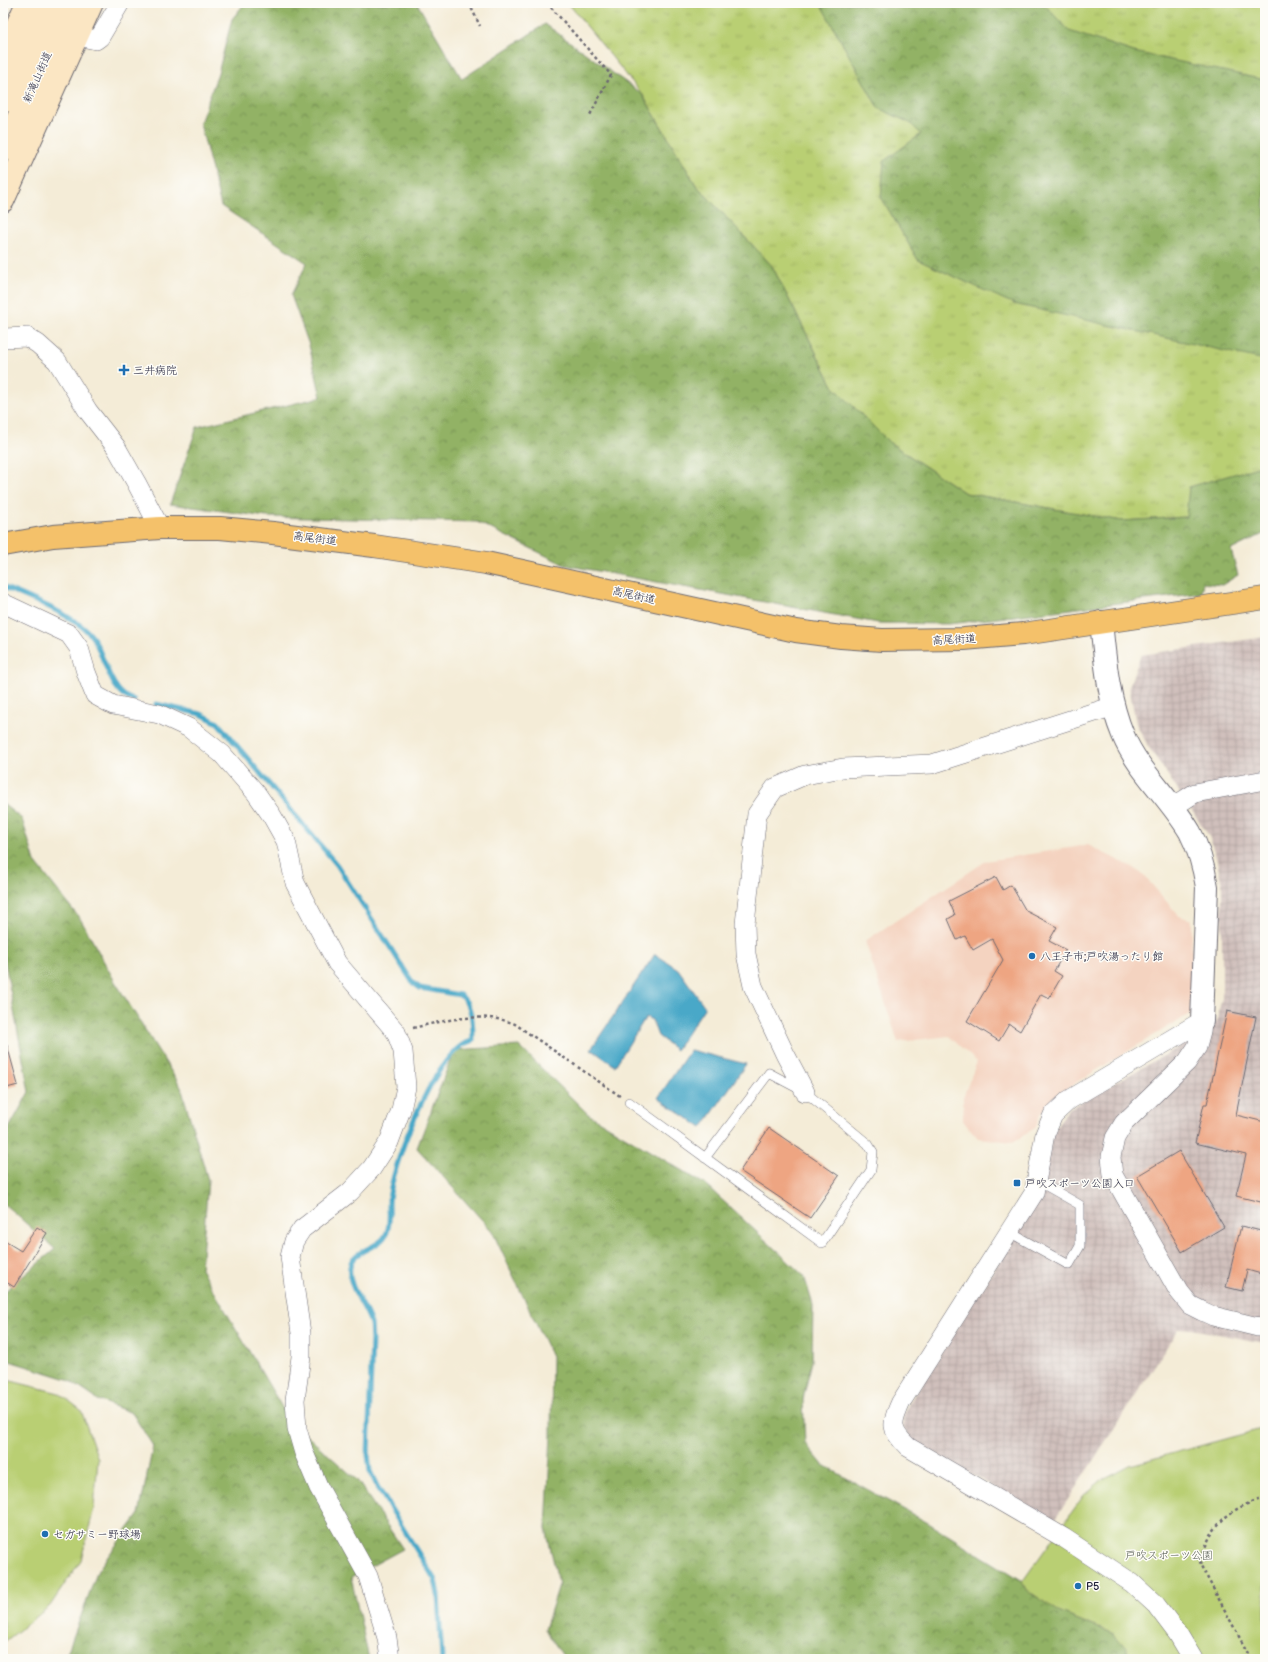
<svg xmlns="http://www.w3.org/2000/svg" width="1268" height="1662" font-family="'Balsamiq Sans','Klee One',sans-serif">
	<style>
		.built { fill: #f4d3c0 }
		.industrial { fill: url(#industrial-grid) }
		.grass { fill: url(#grass-tufts); stroke: #6e7857 }
		.forest { fill: url(#forest-crowns); stroke: #5a6a50 }
		.park { fill: #b9cf73; stroke: #6e7857 }
		.water { fill: #49a8c8; stroke: #366582 }
		.lines { fill: none; stroke-linecap: round; stroke-linejoin: round }
		.stream { stroke: #49a8c8; stroke-width: 5 }
		.building { fill: #eea582 }
		.service-casing { stroke: #6c6972; stroke-width: 10 }
		.minor-casing { stroke: #6c6972; stroke-width: 20 }
		.tertiary-casing { stroke: #6c6972; stroke-width: 24 }
		.secondary-casing { stroke: #6c6972; stroke-width: 24 }
		.primary-casing { stroke: #6c6972; stroke-width: 24 }
		.path { stroke: #6c6972; stroke-width: 2.5; stroke-dasharray: 3 3; stroke-linecap: butt }
		.service { stroke: #fff; stroke-width: 9 }
		.minor { stroke: #fff; stroke-width: 19 }
		.tertiary { stroke: #fff; stroke-width: 22 }
		.secondary { stroke: #fbe6c3; stroke-width: 22 }
		.primary { stroke: #f4c16a; stroke-width: 22 }
		.poi-dot { fill: #1f6fb2; stroke: #fdfcf7; stroke-width: 1.5 }
		.labels { text-anchor: middle; stroke-width: 3; stroke-linejoin: round; paint-order: stroke }
		.street-label { font-size: 11px; fill: #22223b; stroke: #fdfcf7 }
		.poi-label { font-size: 11px; fill: #22223b; stroke: #fdfcf7; text-anchor: start }
		.park-label { font-size: 11px; fill: #4f564c; stroke: #fdfcf7 }
	</style>
	<defs>
		<pattern id="industrial-grid" width="8" height="8" patternUnits="userSpaceOnUse"><rect width="8" height="8" fill="#d0c0bc"/><path d="M0 4h8M4 0v8" fill="none" stroke="#b2a5a2"/></pattern>
		<pattern id="grass-tufts" width="24" height="20" patternUnits="userSpaceOnUse"><rect width="24" height="20" fill="#b9cf73"/><path d="M3 7l-1-3M5 7V3M7 7l1-3M15 17l-1-3M17 17v-4M19 17l1-3" fill="none" stroke="#9fb164"/></pattern>
		<pattern id="forest-crowns" width="20" height="18" patternUnits="userSpaceOnUse"><rect width="20" height="18" fill="#92b265"/><path d="M2 6a3 3 0 1 1 6 0M12 15a3 3 0 1 1 6 0" fill="none" stroke="#779054"/></pattern>
	</defs>
	<rect width="100%" height="100%" fill="#fdfcf7"/>
	<filter id="ink" filterUnits="userSpaceOnUse"><feTurbulence type="fractalNoise" baseFrequency=".025" numOctaves="2"/><feDisplacementMap in="SourceGraphic" scale="8" xChannelSelector="R" yChannelSelector="G"/><feConvolveMatrix kernelMatrix="1 2 1 2 8 2 1 2 1" color-interpolation-filters="sRGB"/></filter>
	<filter id="wash" filterUnits="userSpaceOnUse"><feTurbulence type="fractalNoise" baseFrequency=".012" numOctaves="4" result="noise"/><feDisplacementMap in="SourceGraphic" scale="16" xChannelSelector="R" yChannelSelector="G"/><feGaussianBlur stdDeviation="0.9" result="paint"/><feColorMatrix in="noise" values="0 0 0 0 0 0 0 0 0 0 0 0 0 0 0 0 0 1.4 0 .05"/><feComposite in="paint" operator="in"/></filter>
	<g filter="url(#wash)">
		<rect width="100%" height="100%" fill="#f4ecd7"/>
		<path class="built" d="M1088 845 1141 872 1179 916 1192 920 1191 1013 1067 1088 1048 1104 1040 1115 1035 1128 1013 1142 978 1138 963 1121V1097L977 1062 949 1036 898 1042 865 941 986 861Z"/>
		<path class="industrial" d="M1265 637V1343L1192 1329 1179 1328 1054 1521 911 1440 904 1429 903 1417 908 1405 1041 1195 1052 1134 1068 1109 1177 1048 1216 1023 1222 998V884L1216 857 1209 836 1148 746 1136 723 1129 686 1141 655Z"/>
		<path class="grass" d="M568 3H1265V484L1201 516 1122 521 965 493 890 443 833 386 772 266 696 185 642 94Z"/>
		<path class="forest" d="M245 3H417L462 79 545 24 642 94 696 185 772 266 833 386 890 443 965 493 1122 521 1186 517 1189 487 1265 465V533L1231 550 1238 575 1222 585 1203 583 1201 593 949 624 878 623 565 565 477 522 267 517 170 504 197 427 321 397 309 345 291 295 307 263 221 206 200 123 218 73 232 19Z
			M820 3H1043L1069 31 1134 52 1265 80V360L1014 304 918 260 881 197 884 161 921 134 910 123 878 108Z
			M3 804 22 819 35 862 81 920 114 980 181 1087 208 1180 201 1269 290 1421 357 1480 403 1549 351 1577 369 1659H65L98 1570 139 1514 153 1446 132 1413 98 1400 67 1379 3 1359V1293L55 1249 3 1203V1139L29 1092 3 952Z
			M519 1046 588 1114 706 1185 804 1276 813 1305 812 1361 803 1399 805 1443 823 1465 930 1524 1022 1581 1026 1589 1061 1613 1114 1634 1126 1648 1129 1659H565L545 1629 559 1585 546 1529 551 1435 552 1357 492 1231 417 1148 454 1050Z"/>
		<path class="park" d="M3 1379 59 1393 81 1410 98 1459 94 1508 81 1560 50 1606 3 1643Z
			M1265 1428V1659H1130L1126 1648 1114 1634 1061 1613 1027 1590 1022 1582 1084 1495 1103 1479 1130 1465Z"/>
		<path class="water" d="M655 954 678 969 705 1007 676 1050 658 1036 652 1020 646 1017 615 1066 591 1049Z
			M690 1050 746 1064 702 1128 658 1098Z"/>
		<g class="lines">
			<path class="stream" d="M3 587C28 598 78 616 93 638 105 656 110 695 134 700
				M156 704 201 714 218 723 337 865 413 983 420 988 460 995C473 1005 473 1025 473 1040 470 1042 465 1043 462 1045 430 1068 397 1155 390 1193 387 1206 392 1219 387 1232 381 1250 352 1248 350 1267 347 1288 366 1305 371 1324 372 1328 371 1334 372 1339L368 1455 370 1471 377 1486 435 1580 438 1594 442 1659"/>
		</g>
		<g id="blocks">
			<path class="building" d="M996 877 1003 890 1011 885 1026 911 1057 927 1049 941 1066 950 1054 971 1062 976 1049 998 1041 994 1020 1031 1009 1024 999 1041 967 1021 1003 960 992 939 973 950 965 936 957 940 948 919 955 915 949 901Z
				M1227 1011 1256 1017 1236 1115 1265 1122V1203L1236 1196 1246 1155 1195 1143 1204 1104H1207Z
				M3 1045H7L18 1085 3 1089Z
				M769 1128 839 1176 810 1218 740 1171Z
				M1179 1151 1224 1227 1182 1252 1137 1176Z
				M1241 1226 1265 1232V1275L1247 1270 1242 1291 1226 1287Z
				M37 1227 47 1233 14 1287 3 1280V1240L21 1251Z"/>
		</g>
	</g>
	<g filter="url(#ink)">
		<use href="#blocks" fill-opacity="0" stroke="#6c6972" stroke-width="1"/>
		<g class="lines">
			<defs>
				<path id="service" d="M629 1102 822 1243 871 1170 873 1152 868 1144 805 1092 769 1073 705 1158
					M1009 1232 1069 1265 1080 1246V1205L1036 1180"/>
				<path id="minor" d="M77 36 96 40 100 37 120 3
					M3 338 27 337 38 344 57 361 88 411 116 447 137 484 160 528
					M3 603 69 634 79 648 86 672 95 695 113 705 159 714 189 728 222 754 256 793 272 816 286 841 295 883 337 963 396 1032 403 1051 406 1087 401 1110 389 1142 372 1168 350 1192 302 1229 294 1241 290 1257 301 1333V1357L295 1400 297 1429 304 1453 319 1488 368 1576 387 1638 390 1659
					M1173 807 1195 793 1265 780
					M1202 1021 1201 1032 1197 1047 1187 1062 1124 1123 1115 1138 1111 1157 1113 1175 1178 1290 1190 1305 1202 1311 1213 1316 1258 1327 1265 1326
					M805 1092 785 1054 753 986 746 954 745 924 757 814 775 788 805 775 843 768 932 764 1114 706
					M1193 1659 1178 1634 1156 1605 1132 1583 1064 1538 908 1447C890 1430 891 1424 901 1402L1034 1193 1045 1134 1053 1115 1069 1100 1202 1021"/>
				<path id="tertiary" d="M1101 622C1105 659 1108 699 1123 735 1138 771 1170 798 1190 832 1199 849 1204 868 1207 887L1202 1021"/>
				<path id="secondary" d="M3 56 27 3
					M3 102 48 3
					M3 151 70 3
					M3 201 92 3"/>
				<path id="primary" d="M3 545 53 536 160 528H220L273 533 374 546 486 563 796 631 841 637 882 640 964 639 1023 634 1265 598"/>
			</defs>
			<use href="#service" class="service-casing"/>
			<use href="#minor" class="minor-casing"/>
			<use href="#tertiary" class="tertiary-casing"/>
			<use href="#secondary" class="secondary-casing"/>
			<use href="#primary" class="primary-casing"/>
			<path class="path" d="M469 3 480 26
				M547 3 611 75 590 115
				M413 1028C446 1020 483 1011 515 1024L620 1096
				M1251 1659 1200 1564C1204 1547 1212 1528 1227 1516 1237 1507 1253 1502 1265 1496"/>
			<use href="#service" class="service"/>
			<use href="#minor" class="minor"/>
			<use href="#tertiary" class="tertiary"/>
			<use href="#secondary" class="secondary"/>
			<use href="#primary" class="primary"/>
		</g>
	</g>
	<g class="poi-dot">
		<path d="M122 364h4v4h4v4h-4v4h-4v-4h-4v-4h4z"/>
		<circle cx="1032" cy="956" r="4"/>
		<rect x="1013" y="1179" width="8" height="8" rx="2"/>
		<circle cx="45" cy="1534" r="4"/>
		<circle cx="1078" cy="1586" r="4"/>
	</g>
	<g class="labels">
		<g class="street-label">
			<text transform="translate(37 77) rotate(-66)" y="4">新滝山街道</text>
			<text transform="translate(315 538) rotate(7)" y="4">高尾街道</text>
			<text transform="translate(634 595) rotate(13)" y="4">高尾街道</text>
			<text transform="translate(954 639) rotate(-3)" y="4">高尾街道</text>
		</g>
		<g class="poi-label">
			<text x="133" y="374">三井病院</text>
			<text x="1040" y="960">八王子市;戸吹湯ったり館</text>
			<text x="1025" y="1187">戸吹スポーツ公園入口</text>
			<text x="53" y="1538">セガサミー野球場</text>
			<text x="1086" y="1590">P5</text>
		</g>
		<g class="park-label">
			<text x="1169" y="1559">戸吹スポーツ公園</text>
		</g>
	</g>
	<rect width="1268" height="1662" fill="none" stroke="#fdfcf7" stroke-width="16"/>
</svg>
